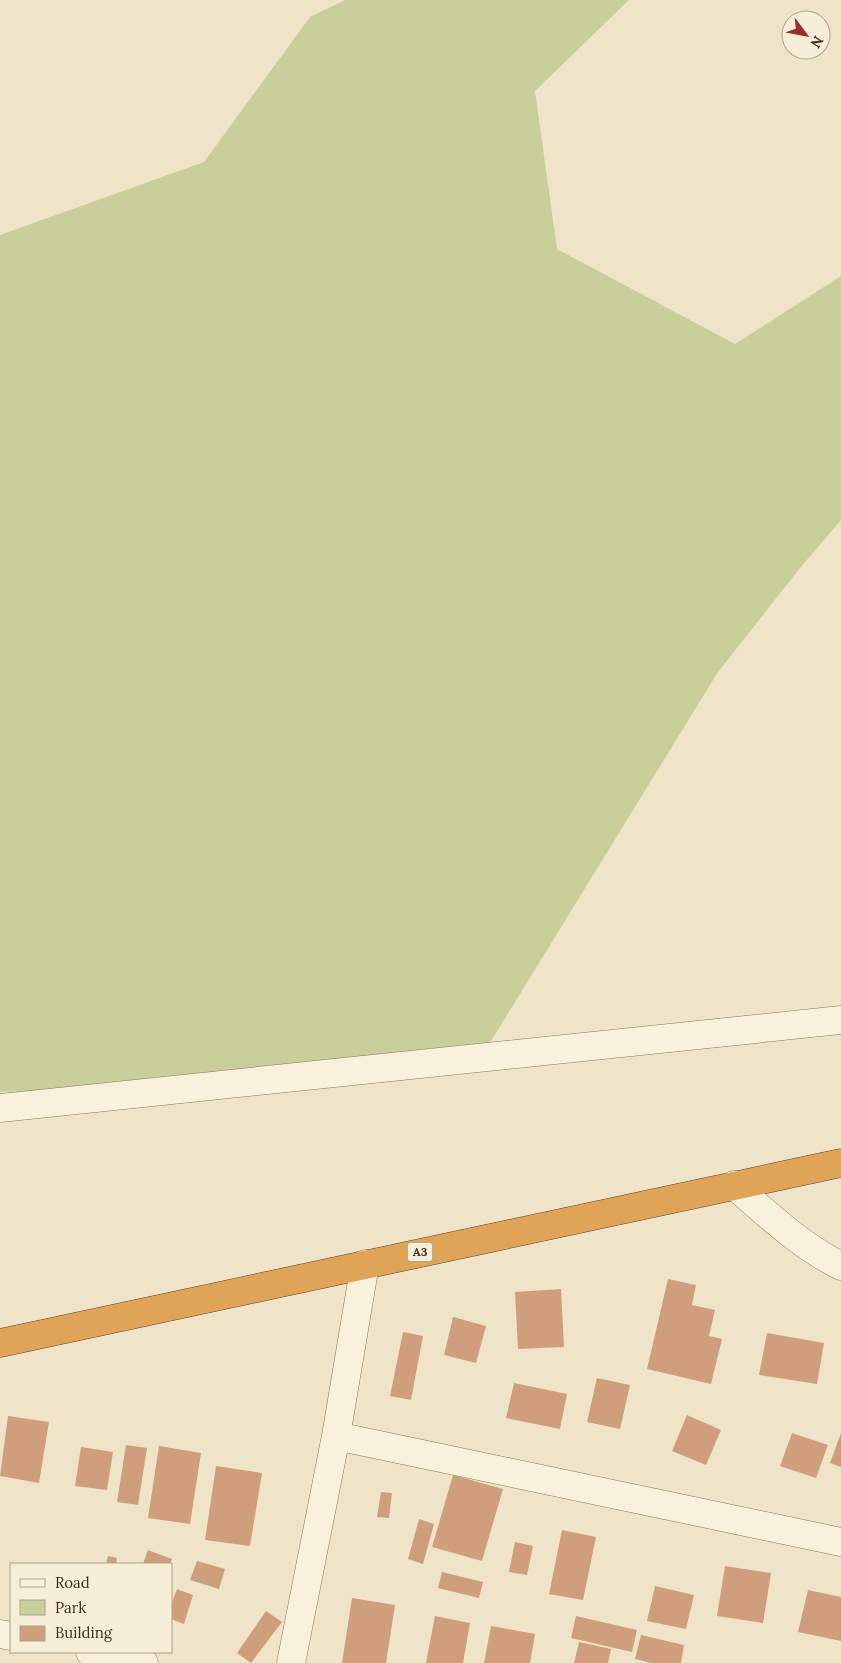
<svg xmlns="http://www.w3.org/2000/svg" width="841" height="1663" font-family="Lora,serif">
	<style>
		.green { fill: #c9cf9b }
		.building { fill: #cf9f7d }
		.lines { fill: none; stroke-linecap: round; stroke-linejoin: round }
		.minor-casing { stroke: #8d765c; stroke-width: 29 }
		.highway-casing { stroke: #5b4430; stroke-width: 29 }
		.minor { stroke: #faf1dc; stroke-width: 28 }
		.highway { stroke: #e0a458; stroke-width: 28 }
		.labels { text-anchor: middle; stroke-width: 4; stroke-linejoin: round; paint-order: stroke }
		.shield { fill: #f7eed8; stroke: #756857; stroke-width: 1 }
		.shield-label { font-size: 12px; font-weight: bold; fill: #3d2e20 }
	</style>
	<rect width="100%" height="100%" fill="#f0e4c8"/>
	<path class="green" d="M345 0H629L535 91 557 249 735 344 841 276V520L800 568 718 672 488 1046 152 1087 0 1092V235L204 162 310 17Z"/>
	<path class="building" d="M668 1279 696 1285 692 1305 715 1310 709 1336 722 1339 711 1384 647 1369Z
		M561 1289 564 1347 518 1349 515 1292Z
		M453 1317 486 1326 476 1363 444 1355Z
		M403 1332 423 1336 411 1400 390 1396Z
		M767 1333 824 1343 817 1384 759 1375Z
		M597 1378 630 1385 620 1429 587 1422Z
		M514 1383 567 1394 560 1429 506 1418Z
		M687 1415 721 1430 706 1465 672 1451Z
		M8 1416 49 1422 39 1483 0 1476Z
		M792 1433 828 1445 816 1478 780 1466Z
		M841 1433V1467L830 1463Z
		M126 1445 147 1448 138 1505 117 1502Z
		M159 1446 201 1453 190 1524 148 1518Z
		M81 1447 113 1452 107 1490 75 1486Z
		M216 1466 262 1473 250 1546 205 1540Z
		M453 1475 503 1489 482 1561 432 1547Z
		M381 1492 392 1493 389 1518 377 1517Z
		M419 1519 434 1524 423 1564 408 1559Z
		M562 1530 596 1537 583 1600 549 1594Z
		M515 1542 533 1546 527 1575 509 1572Z
		M148 1550 172 1559 170 1564H143Z
		M108 1556 117 1558 116 1564H106Z
		M197 1561 225 1569 219 1589 190 1580Z
		M725 1566 771 1573 763 1623 717 1616Z
		M442 1572 483 1582 479 1598 438 1588Z
		M655 1586 694 1595 686 1629 647 1621Z
		M177 1589 193 1595 184 1624 171 1619V1605Z
		M808 1590 841 1597V1641L798 1632Z
		M352 1598 395 1605 386 1663H342Z
		M266 1611 282 1622 251 1663 237 1653Z
		M435 1616 470 1623 463 1663H426Z
		M576 1616 637 1630 632 1652 571 1638Z
		M491 1626 535 1634 530 1663H484Z
		M641 1635 684 1645 681 1663H651L635 1659Z
		M579 1642 611 1649 608 1663H574Z"/>
	<g class="lines">
		<defs>
			<path id="minor" d="M0 1108 841 1020
				M734 1185C768 1215 801 1246 841 1266
				M336 1436 841 1542
				M0 1634 11 1636
				M90 1652 144 1663
				M291 1663 336 1436 365 1264"/>
			<path id="highway" d="M0 1343 841 1163"/>
		</defs>
		<use href="#minor" class="minor-casing"/>
		<use href="#highway" class="highway-casing"/>
		<use href="#minor" class="minor"/>
		<use href="#highway" class="highway"/>
	</g>
	<g class="labels">
		<rect class="shield" x="407.5" y="1242.5" width="25" height="19" rx="4"/>
		<g class="shield-label">
			<text x="420" y="1256">A3</text>
		</g>
	</g>
	<rect x="10" y="1563" width="162" height="90" fill="#f7eed8" stroke="#ada18e"/>
	<rect x="20" y="1579" width="25" height="8" fill="#faf1dc" stroke="#ada18e"/>
	<text x="55" y="1588" font-size="15" fill="#3d2e20">Road</text>
	<rect x="20" y="1600" width="25" height="15" fill="#c9cf9b" stroke="#ada18e"/>
	<text x="55" y="1613" font-size="15" fill="#3d2e20">Park</text>
	<rect x="20" y="1626" width="25" height="15" fill="#cf9f7d" stroke="#ada18e"/>
	<text x="55" y="1638" font-size="15" fill="#3d2e20">Building</text>
	<g transform="translate(806 35) rotate(122)"><circle r="24" fill="#f7eed8" stroke="#ada18e"/>
	<path d="M0-4L9 19L0 12L-9 19Z" fill="#9e2a2b"/>
	<text y="-8" font-size="14" font-weight="bold" text-anchor="middle" fill="#3d2e20">N</text>
	</g>
</svg>
